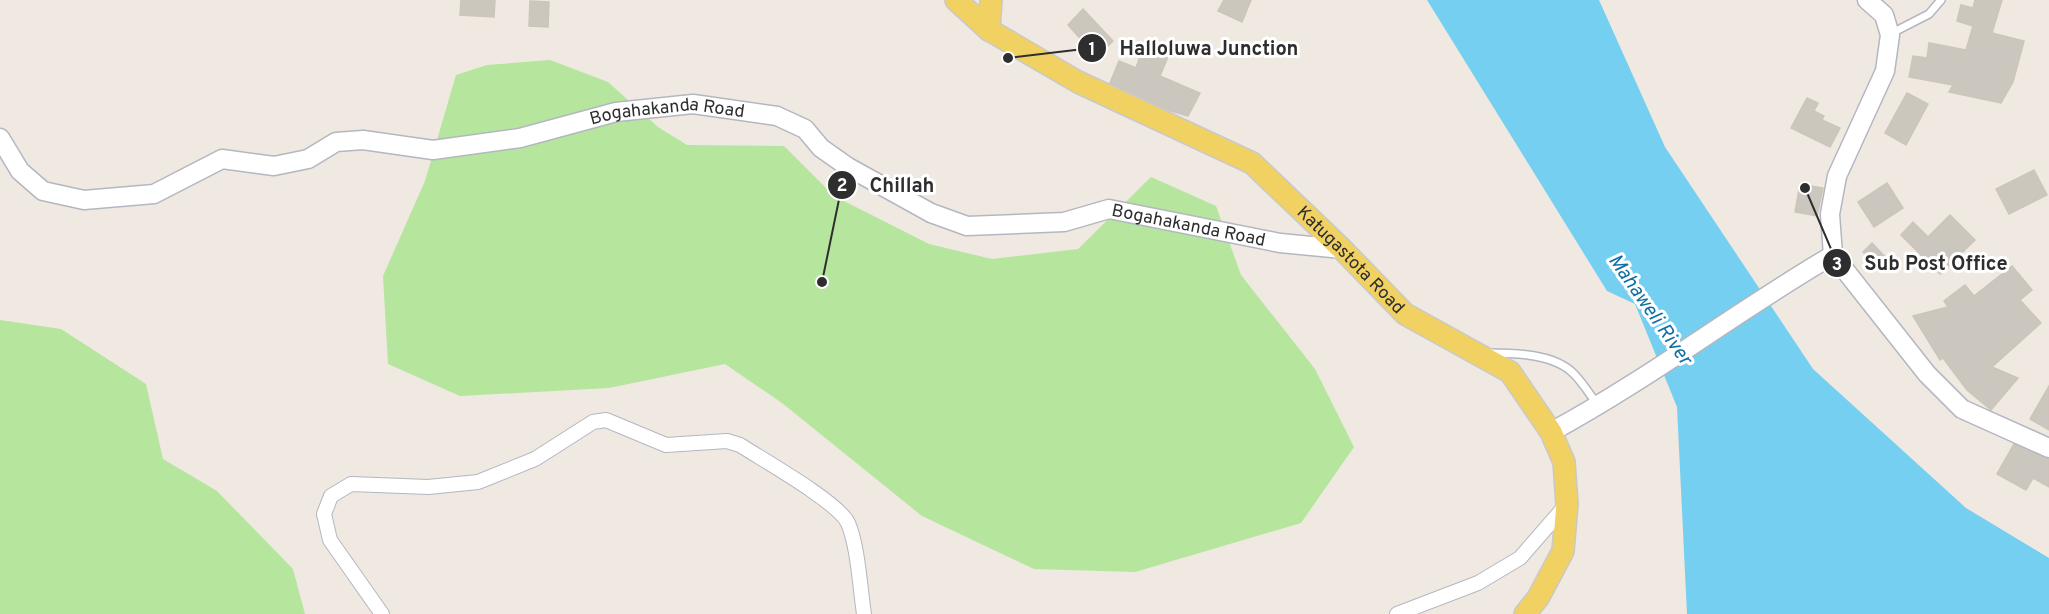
<svg xmlns="http://www.w3.org/2000/svg" width="2049" height="614" font-family="Overpass,sans-serif">
	<style>
		.green { fill: #b6e59e }
		.water { fill: #75cff0 }
		.building { fill: #cbc7bf; stroke: #cbc5ba; stroke-width: 1.5 }
		.lines { fill: none; stroke-linecap: round; stroke-linejoin: round }
		.lane-casing { stroke: #b4b7c1; stroke-width: 10 }
		.street-casing { stroke: #b4b7c1; stroke-width: 16 }
		.secondary-casing { stroke: #b4b7c1; stroke-width: 21 }
		.primary-casing { stroke: #c9c9c9; stroke-width: 24 }
		.lane { stroke: #fff; stroke-width: 7 }
		.street { stroke: #fff; stroke-width: 14 }
		.secondary { stroke: #fff; stroke-width: 18 }
		.primary { stroke: #f2d163; stroke-width: 21 }
		.labels { text-anchor: middle; stroke-width: 6; stroke-linejoin: round; paint-order: stroke }
		.street-label { font-size: 18px; fill: #2e2e2e; stroke: #fff }
		.water-label { font-size: 20px; font-style: italic; fill: #0d6fa3; stroke: #fff }
		.leader { fill: none; stroke: #2e2e2e; stroke-width: 2 }
		.callout-dot { fill: #2e2e2e; stroke: #fff; stroke-width: 2 }
		.mark-label { font-size: 18px; text-anchor: middle; font-weight: bold; fill: #fff }
		.callout-label { font-size: 20px; text-anchor: middle; font-weight: bold; fill: #2e2e2e; stroke: #fff; stroke-width: 6; stroke-linejoin: round; paint-order: stroke }
	</style>
	<rect width="100%" height="100%" fill="#efe9e1"/>
	<path class="green" d="M550 60 608 82 658 127 687 145 784 146 834 196 929 244 992 259 1078 249 1151 177 1216 206 1241 275 1315 369 1354 447 1301 523 1135 572 1034 569 922 516 782 403 725 364 609 388 460 396 388 364 383 276 425 181 456 75 487 65Z
		M0 320 61 329 146 384 163 459 217 491 293 569 305 614H0Z"/>
	<path class="water" d="M1427 0H1599L1665 147 1813 369 1966 508 2049 558V614H1687L1677 407 1635 304 1607 291Z"/>
	<path class="building" d="M461 0H495L494 17 460 15Z
		M1224 0H1251L1242 22 1218 11Z
		M1975 0H2002L1992 33 2024 41 2013 82 2001 103 1949 92 1953 85 1909 77 1913 56 1927 58 1929 43 1966 50 1973 26 1957 21 1961 5 1973 8Z
		M530 1 549 2 548 27 529 26Z
		M1083 9 1113 41 1097 57 1068 25Z
		M1145 42 1170 52 1160 76 1200 93 1188 116 1168 110 1110 83 1119 61 1136 68Z
		M1907 93 1928 104 1906 145 1885 133Z
		M1807 98 1818 103 1814 111 1824 116 1822 120 1840 128 1830 147 1791 128Z
		M2034 170 2047 195 2009 214 1996 189Z
		M1887 183 1903 208 1874 227 1858 202Z
		M1800 184 1823 188 1817 216 1795 212Z
		M1950 215 1975 240 1940 274 1901 235 1913 222 1928 237Z
		M1872 243 1889 261 1881 270 1863 252Z
		M2012 266 2032 290 2020 300 2041 323 1992 367 2018 378 1991 410 1967 390 1943 358 1940 360 1913 316 1948 307 1944 301 1965 285 1974 296Z
		M2049 386V430L2030 419Z
		M2014 444 2049 459V487L2033 478 2026 490 1997 474Z"/>
	<g class="lines">
		<defs>
			<path id="lane" d="M1892 33 1929 14 1941 0
				M1490 353C1516 353 1555 354 1574 374 1583 383 1590 395 1597 404"/>
			<path id="street" d="M382 614 330 540 324 514 331 496 351 484 428 487 478 482 535 459 593 422 606 420 666 445 727 441 740 445C763 460 838 502 848 523 858 546 860 588 864 614
				M1397 614 1478 583 1520 558 1567 504"/>
			<g id="secondary">
				<path d="M1867 0 1884 15 1890 35 1885 71 1837 176 1830 214 1833 255 1927 374 1962 409 2049 448"/>
				<path id="s1" d="M0 138 20 171 43 191 84 200 154 194 222 159 274 166 308 159 336 142 363 140 433 150 520 138 616 112 693 104 777 116 805 129 821 148 848 167 931 213 967 226 1064 222 1109 209 1280 243 1342 249"/>
				<path d="M1551 432C1649 379 1737 311 1833 255"/>
			</g>
			<g id="primary">
				<path id="s2" d="M956 0 989 30 1078 82 1252 163 1342 249 1405 314 1510 372 1551 432 1564 462 1567 504 1563 551 1538 598 1525 614"/>
				<path d="M989 30 991 0"/>
			</g>
		</defs>
		<use href="#lane" class="lane-casing"/>
		<use href="#street" class="street-casing"/>
		<use href="#secondary" class="secondary-casing"/>
		<use href="#primary" class="primary-casing"/>
		<use href="#lane" class="lane"/>
		<use href="#street" class="street"/>
		<use href="#secondary" class="secondary"/>
		<use href="#primary" class="primary"/>
	</g>
	<g class="labels">
		<g class="street-label">
			<text dy="6" stroke="none"><textPath href="#s1" startOffset="714">Bogahakanda Road</textPath></text>
			<text dy="6" stroke="none"><textPath href="#s1" startOffset="1272">Bogahakanda Road</textPath></text>
			<text dy="6" stroke="none"><textPath href="#s2" startOffset="478">Katugastota Road</textPath></text>
		</g>
		<g class="water-label">
			<text transform="translate(1651 309) rotate(55)" y="7">Mahaweli River</text>
		</g>
	</g>
	<path class="leader" d="M1008 58L1092 48M822 282L842 185M1805 188L1837 263"/>
	<g class="callout-dot">
		<circle cx="1008" cy="58" r="6"/>
		<circle cx="822" cy="282" r="6"/>
		<circle cx="1805" cy="188" r="6"/>
		<circle cx="1092" cy="48" r="15"/>
		<circle cx="842" cy="185" r="15"/>
		<circle cx="1837" cy="263" r="15"/>
	</g>
	<g class="mark-label">
		<text x="1092" y="55">1</text>
		<text x="842" y="191">2</text>
		<text x="1837" y="270">3</text>
	</g>
	<g class="callout-label">
		<text x="1209" y="55">Halloluwa Junction</text>
		<text x="902" y="192">Chillah</text>
		<text x="1936" y="270">Sub Post Office</text>
	</g>
</svg>
